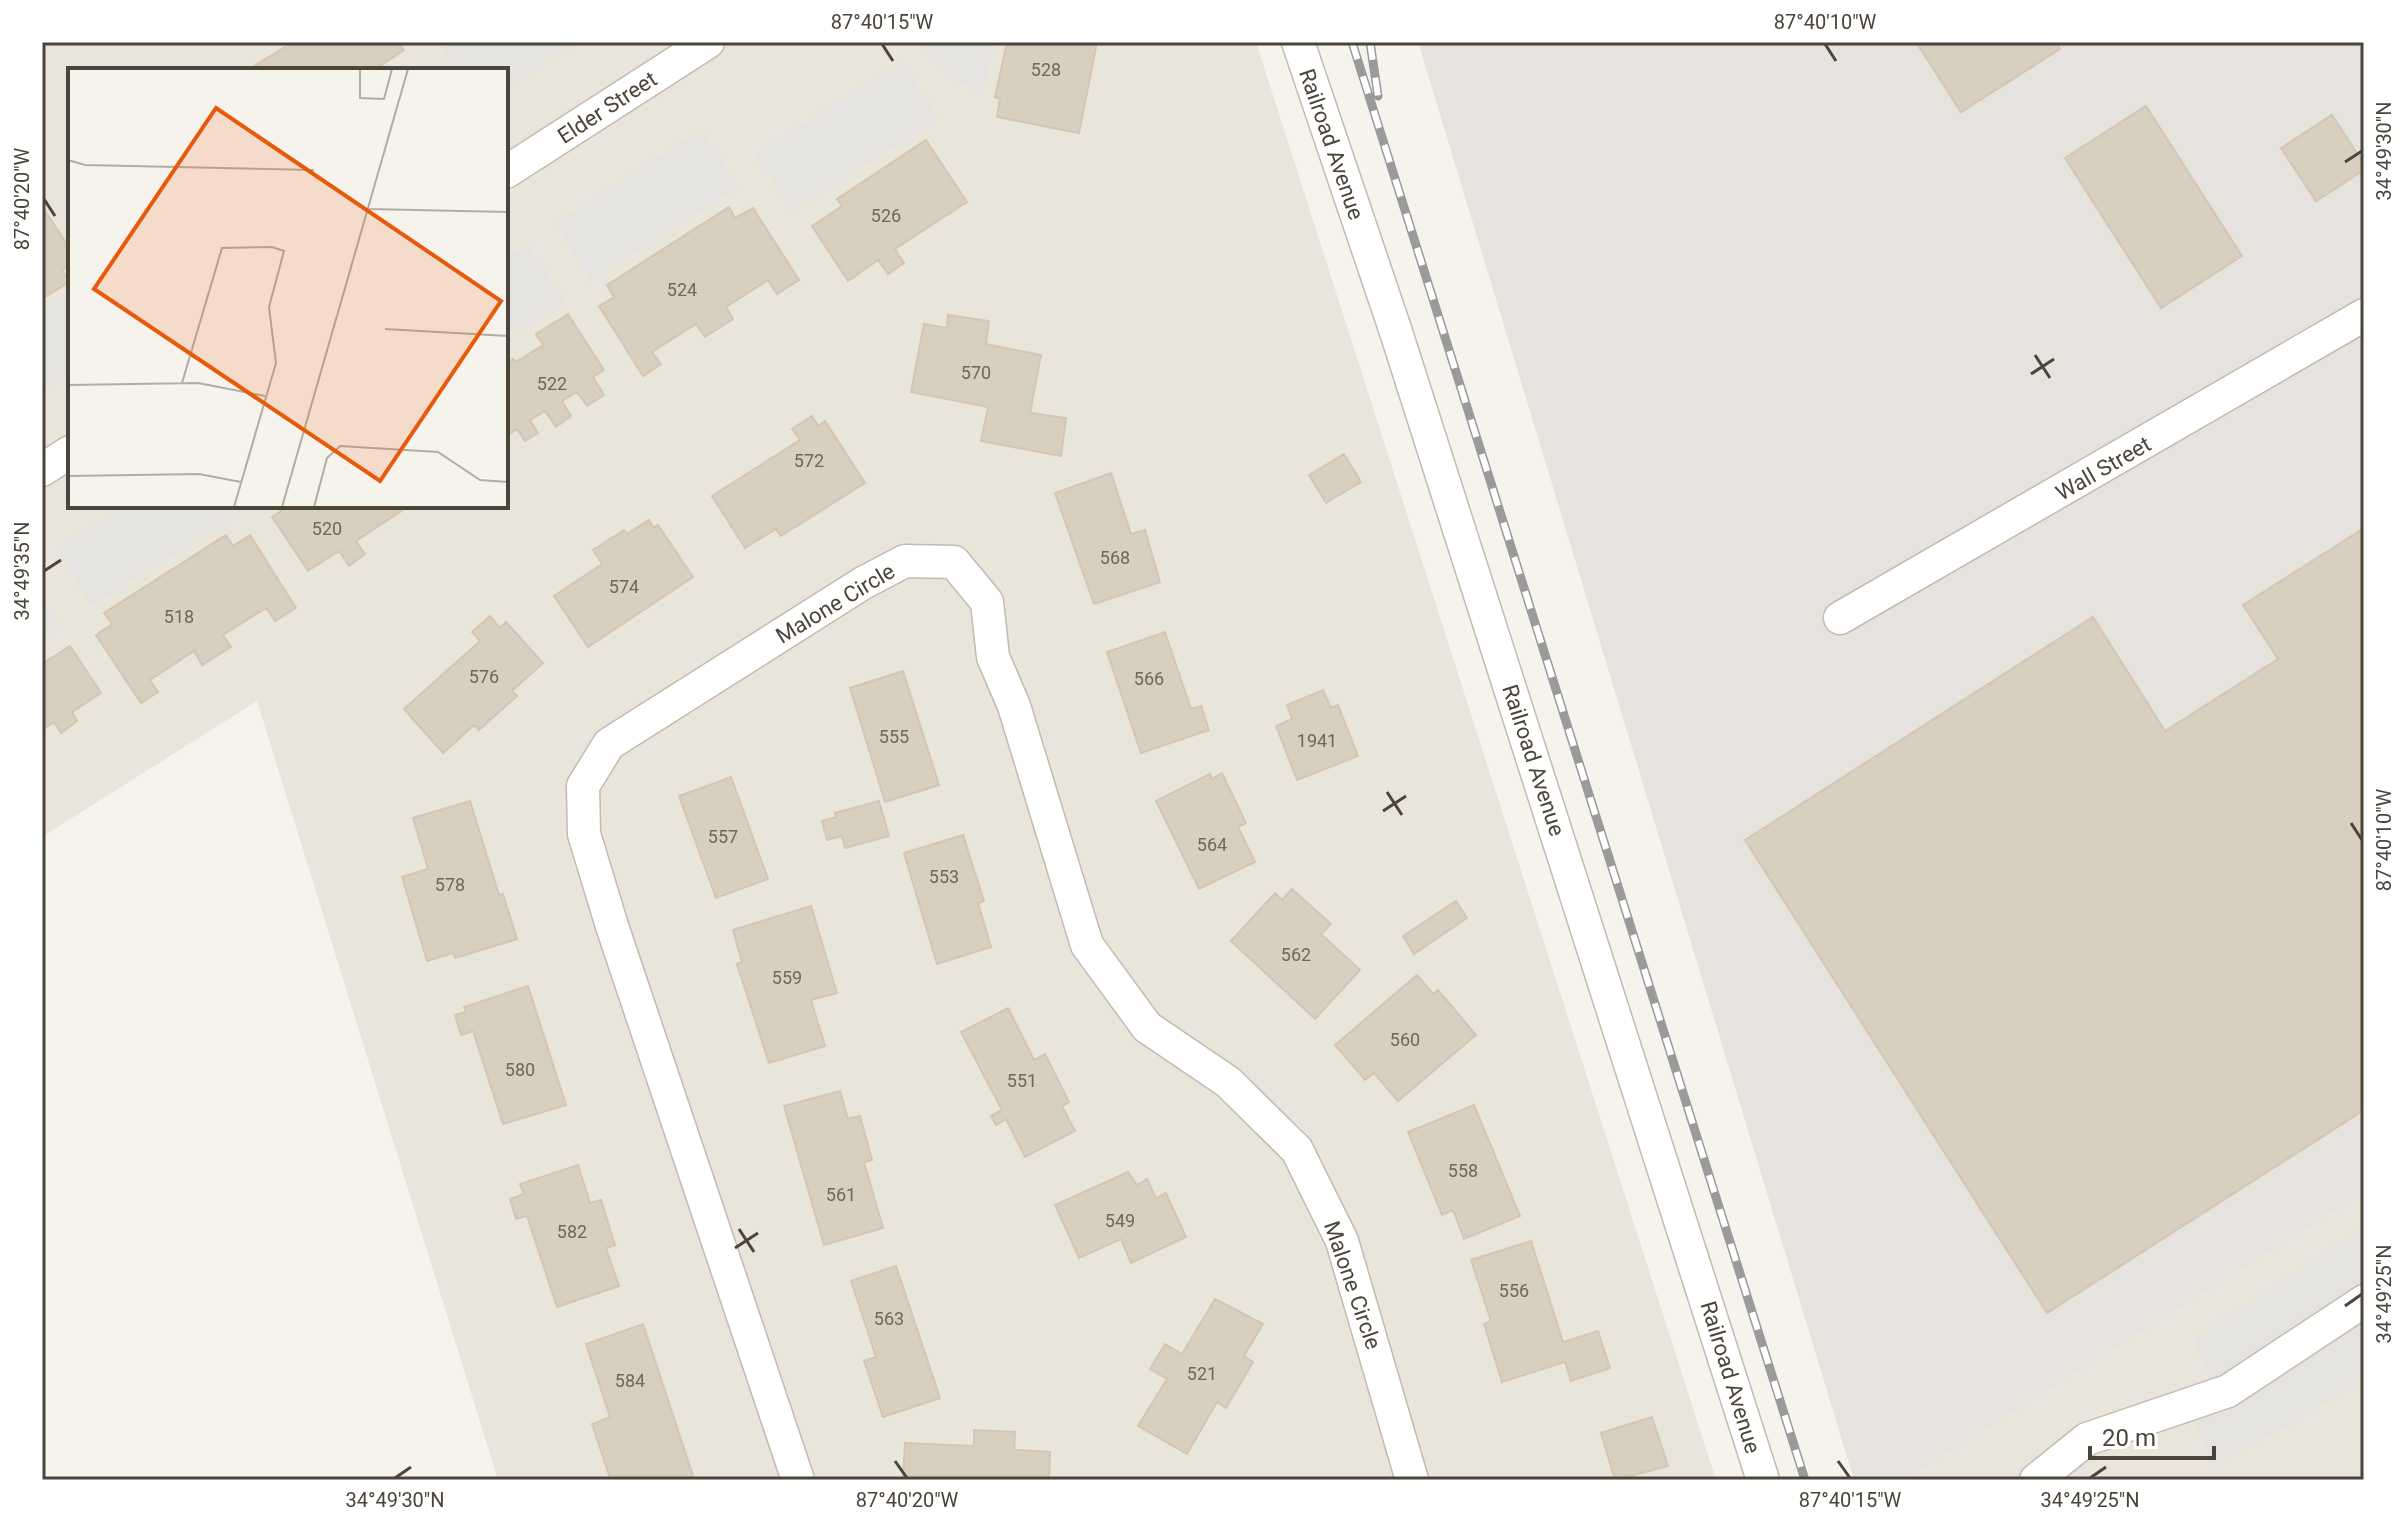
<svg xmlns="http://www.w3.org/2000/svg" width="2406" height="1522" font-family="Roboto,sans-serif">
	<style>
		.residential { fill: #eae5da; fill-rule: evenodd }
		.industrial { fill: #e6e2dd }
		.parking { fill: #e5e3e0 }
		.building { fill: #d8cfc1; stroke: #d3c7b4; stroke-width: 2 }
		.lines { fill: none; stroke-linecap: round; stroke-linejoin: round }
		.minor-casing { stroke: #c2bbae; stroke-width: 35 }
		.minor { stroke: #fff; stroke-width: 32 }
		.rail-casing { stroke: #9a9a9a; stroke-width: 9 }
		.rail { stroke: #fff; stroke-width: 6; stroke-dasharray: 18; stroke-linecap: butt }
		.ticks { fill: none; stroke: #4b4439; stroke-width: 3 }
		.labels { text-anchor: middle; stroke-width: 7; stroke-linejoin: round; paint-order: stroke }
		.number-label { font-size: 18px; fill: #6e675b }
		.street-label { font-size: 22px; fill: #4b4439; stroke: #fff }
		.inset-road { fill: none; stroke: #b2ada4; stroke-width: 2 }
		.view { fill: #e8590c; fill-opacity: 0.15; stroke: #e8590c; stroke-width: 4 }
		.inset-edge { fill: none; stroke: #4b4439; stroke-width: 4 }
		.neatline { fill: none; stroke: #4b4439; stroke-width: 3 }
		.ticks-label { font-size: 20px; text-anchor: middle; fill: #4b4439 }
	</style>
	<rect width="100%" height="100%" fill="#f6f3ec"/>
	<path class="residential" d="M1256 42 1716 1480H498L257 701 42 837V43ZM70 70H506V506H70Z
		M2364 1194V1480H1905Z"/>
	<path class="industrial" d="M1418 42H2364V1194L1905 1480H1854Z"/>
	<path class="parking" d="M452 42H578L506 88V70H455L441 49Z
		M920 42H994L982 96 947 73Z
		M902 61 939 118 792 212 755 155Z
		M702 129 738 187 591 281 555 223Z
		M528 244 565 302 506 340V259Z
		M70 292V371L42 389V310Z
		M126 506H228L235 517 91 606 57 549Z
		M42 599 59 627 42 637Z
		M2364 1227V1378L2317 1409 2214 1466 2196 1430 2208 1378 2194 1339Z"/>
	<path class="building" d="M293 42H399L404 50 374 70H248Z
		M1007 42H1097L1079 133 997 117 1000 99 995 97Z
		M1916 42H2056L2060 49 1961 112Z
		M2146 106 2242 256 2161 308 2065 158Z
		M2332 115 2364 164V170L2316 201 2281 148Z
		M926 140 967 202 895 249 904 263 888 274 878 260 848 281 812 226 842 206 837 199Z
		M42 206 70 249V265L62 270 69 282 42 299Z
		M729 207 735 218 753 208 799 280 777 294 768 280 726 307 733 319 705 337 696 324 652 352 661 364 643 376 599 306 614 297 607 285Z
		M568 314 604 370 593 377 604 395 587 406 577 392 562 401 571 416 556 427 545 411 530 420 538 433 525 441 517 429 506 436V364L513 359 516 362 543 345 536 334Z
		M948 315 989 321 986 344 1041 355 1030 413 1066 418 1061 456 981 441 988 407 911 392 924 324 947 328Z
		M812 416 818 426 825 421 865 483 781 536 776 529 745 548 712 496 800 440 792 429Z
		M1344 454 1361 482 1326 503 1309 475Z
		M1111 473 1131 534 1145 530 1160 582 1094 604 1055 493Z
		M289 506H409L356 541 365 554 349 566 339 551 308 571 272 517Z
		M649 520 654 528 658 525 693 577 588 647 554 596 602 564 593 550 624 530 627 534Z
		M2364 528V1110L2047 1313 1745 840 2093 617 2165 731 2278 659 2243 605Z
		M226 535 233 546 250 535 296 608 275 621 266 608 223 635 231 647 202 665 194 651 150 680 158 692 141 703 96 635 112 624 104 613Z
		M490 616 500 628 506 622 543 663 512 691 517 696 479 730 474 725 443 753 404 709 480 641 472 632Z
		M1165 632 1191 709 1201 706 1209 730 1141 753 1107 652Z
		M70 646 101 693 72 712 77 721 61 733 54 722 42 730V664Z
		M903 671 939 785 885 802 850 688Z
		M1323 690 1331 708 1338 705 1358 756 1297 780 1276 726 1292 719 1287 705Z
		M1222 773 1246 823 1238 827 1255 862 1199 889 1156 801 1210 774 1212 779Z
		M731 777 768 879 716 898 679 796Z
		M470 801 499 895 503 894 517 939 455 958 453 953 427 961 402 877 428 869 413 818Z
		M879 801 889 836 845 848 842 836 827 840 822 821 836 817 835 813Z
		M963 835 984 901 978 903 991 947 937 964 904 853Z
		M1292 889 1331 924 1321 934 1360 970 1315 1019 1231 941 1275 893 1282 900Z
		M1456 901 1467 918 1414 954 1403 936Z
		M811 906 837 993 811 1000 825 1046 769 1063 737 964 742 962 733 930Z
		M1417 975 1433 994 1438 990 1476 1035 1398 1101 1374 1073 1365 1080 1335 1045Z
		M528 986 566 1105 503 1124 473 1031 461 1035 455 1015 466 1012 464 1007Z
		M1008 1008 1034 1060 1045 1054 1069 1102 1062 1106 1075 1131 1025 1157 1006 1119 996 1125 991 1116 1002 1110 961 1032Z
		M840 1091 848 1119 860 1116 872 1160 864 1162 883 1228 824 1245 784 1106Z
		M1474 1105 1520 1216 1464 1239 1453 1210 1442 1215 1408 1132Z
		M578 1165 590 1203 601 1200 615 1245 606 1248 619 1286 557 1307 527 1216 516 1219 510 1199 524 1194 520 1184Z
		M1128 1172 1137 1185 1147 1179 1156 1198 1166 1193 1186 1237 1131 1263 1121 1239 1079 1258 1055 1205Z
		M1531 1241 1563 1342 1598 1331 1610 1368 1571 1381 1565 1362 1502 1382 1484 1324 1491 1321 1471 1260Z
		M896 1266 940 1398 883 1417 864 1361 876 1357 851 1281Z
		M1215 1299 1263 1324 1244 1356 1253 1362 1226 1408 1217 1402 1187 1454 1138 1426 1167 1379 1150 1369 1165 1344 1182 1354Z
		M643 1324 694 1479 692 1480 610 1478 592 1424 610 1417 586 1344Z
		M1652 1417 1668 1466 1615 1480 1601 1433Z
		M974 1430 1015 1432 1014 1450 1050 1452 1049 1480H903L905 1443 974 1446Z"/>
	<g class="lines">
		<defs>
			<path id="minor" d="M1298 42 1396 332 1763 1480
				M506 172 708 42
				M42 470 70 452
				M1840 618 2364 315
				M798 1480 612 926 584 834 583 786 609 744 863 583 905 561 954 562 987 602 993 657 1014 706 1087 945 1147 1027 1228 1082 1297 1150 1342 1241 1412 1480
				M2036 1480 2087 1439 2228 1391 2364 1301"/>
		</defs>
		<use href="#minor" class="minor-casing"/>
		<use href="#minor" class="minor"/>
		<defs>
			<path id="rail" d="M1352 42 1805 1480
				M1370 42 1378 96"/>
		</defs>
		<use href="#rail" class="rail-casing"/>
		<use href="#rail" class="rail"/>
	</g>
	<path class="ticks" d="M882 44 893 61M1825 44 1836 61M2345 162 2362 151M44 199 55 216M2035 355 2050 378M2031 374 2054 359M44 571 61 560M1387 792 1402 815M1383 811 1406 796M2351 823 2362 840M739 1229 754 1252M735 1248 758 1233M2345 1306 2362 1294M895 1461 907 1478M1838 1461 1850 1478M395 1478 411 1467M2090 1478 2106 1467"/>
	<g class="labels">
		<g class="number-label">
			<text x="1046" y="76">528</text>
			<text x="886" y="222">526</text>
			<text x="682" y="296">524</text>
			<text x="976" y="379">570</text>
			<text x="552" y="390">522</text>
			<text x="809" y="467">572</text>
			<text x="327" y="535">520</text>
			<text x="1115" y="564">568</text>
			<text x="624" y="593">574</text>
			<text x="179" y="623">518</text>
			<text x="484" y="683">576</text>
			<text x="1149" y="685">566</text>
			<text x="894" y="743">555</text>
			<text x="1317" y="747">1941</text>
			<text x="723" y="843">557</text>
			<text x="1212" y="851">564</text>
			<text x="944" y="883">553</text>
			<text x="450" y="891">578</text>
			<text x="1296" y="961">562</text>
			<text x="787" y="984">559</text>
			<text x="1405" y="1046">560</text>
			<text x="520" y="1076">580</text>
			<text x="1022" y="1087">551</text>
			<text x="1463" y="1177">558</text>
			<text x="841" y="1201">561</text>
			<text x="1120" y="1227">549</text>
			<text x="572" y="1238">582</text>
			<text x="1514" y="1297">556</text>
			<text x="889" y="1325">563</text>
			<text x="1202" y="1380">521</text>
			<text x="630" y="1387">584</text>
		</g>
		<g class="street-label">
			<text transform="translate(607 107) rotate(-33)" y="8">Elder Street</text>
			<text transform="translate(1332 144) rotate(71)" y="8">Railroad Avenue</text>
			<text transform="translate(2103 468) rotate(-30)" y="8">Wall Street</text>
			<text transform="translate(835 603) rotate(-31)" y="8">Malone Circle</text>
			<text transform="translate(1534 760) rotate(72)" y="8">Railroad Avenue</text>
			<text transform="translate(1353 1285) rotate(71)" y="8">Malone Circle</text>
			<text transform="translate(1731 1377) rotate(73)" y="8">Railroad Avenue</text>
		</g>
	</g>
	<g transform="translate(68 68)">
		<rect width="440" height="440" fill="#f6f3ec"/>
		<path class="inset-road" d="M292 1V30L316 31 324 1M0 92 17 97 246 102M301 141 440 144M317 261 440 268M114 315 154 180 204 179 216 183 201 239 208 295 166 439M0 317 130 315 197 328M0 408 131 406 173 414M214 439 340 1M246 439 259 390 272 378 370 384 412 412 440 414"/>
		<path class="view" d="M148 40 433 233 312 413 26 221Z"/>
		<rect width="440" height="440" class="inset-edge"/>
	</g>
	<rect width="2406" height="1522" fill="none" stroke="#ffffff" stroke-width="88"/>
	<path d="M2090 1446v12h124v-12" fill="none" stroke="#4b4439" stroke-width="4"/>
	<text x="2102" y="1446" font-size="24" fill="#4b4439" stroke="#ffffff" stroke-width="6" paint-order="stroke">20 m</text>
	<rect x="44" y="44" width="2318" height="1434" class="neatline"/>
	<g class="ticks-label">
		<text x="882" y="29">87°40'15"W</text>
		<text x="1825" y="29">87°40'10"W</text>
		<text transform="translate(2384 151) rotate(-90)" y="7">34°49'30"N</text>
		<text transform="translate(22 199) rotate(-90)" y="7">87°40'20"W</text>
		<text transform="translate(22 571) rotate(-90)" y="7">34°49'35"N</text>
		<text transform="translate(2384 840) rotate(-90)" y="7">87°40'10"W</text>
		<text transform="translate(2384 1294) rotate(-90)" y="7">34°49'25"N</text>
		<text x="395" y="1507">34°49'30"N</text>
		<text x="907" y="1507">87°40'20"W</text>
		<text x="1850" y="1507">87°40'15"W</text>
		<text x="2090" y="1507">34°49'25"N</text>
	</g>
</svg>
